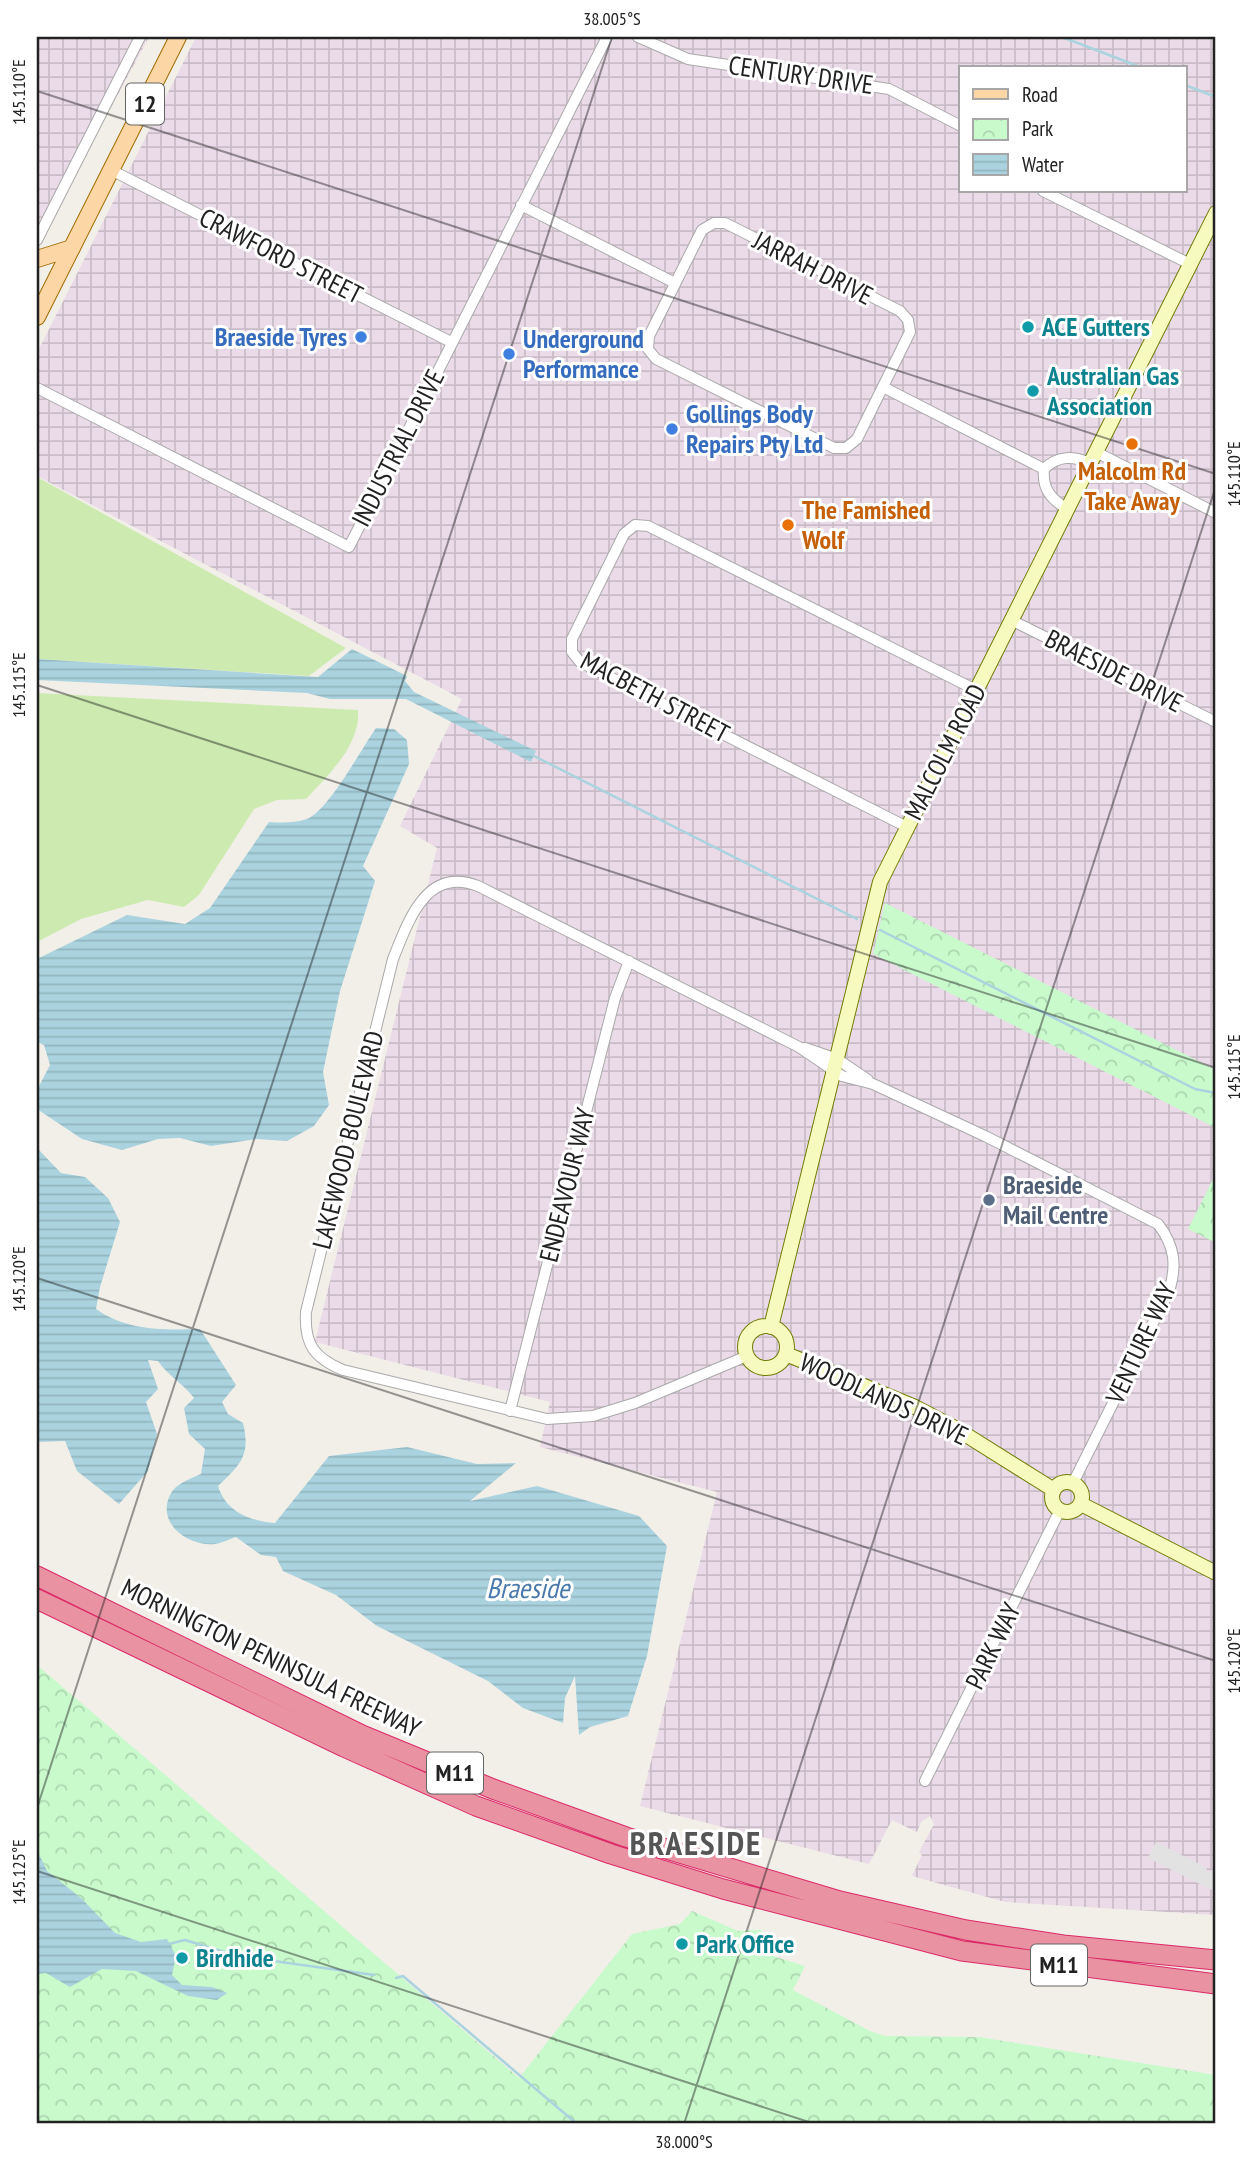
<svg xmlns="http://www.w3.org/2000/svg" width="1253" height="2161" font-family="'PT Sans Narrow',sans-serif">
	<style>
		.industrial { fill: url(#industrial-grid); fill-rule: evenodd }
		.grass { fill: #cdebb0 }
		.park { fill: url(#park-crowns) }
		.parking { fill: #e2e2e2 }
		.water { fill: url(#water-rules) }
		.lines { fill: none; stroke-linecap: round; stroke-linejoin: round }
		.stream { stroke: #aad3df; stroke-width: 2.5 }
		.street-casing { stroke: #a9a9a9; stroke-width: 12 }
		.secondary-casing { stroke: #707d05; stroke-width: 16 }
		.primary-casing { stroke: #a06b00; stroke-width: 18 }
		.highway-casing { stroke: #dc2a67; stroke-width: 21 }
		.street { stroke: #fff; stroke-width: 10 }
		.secondary { stroke: #f7fabf; stroke-width: 14 }
		.primary { stroke: #fcd6a4; stroke-width: 16 }
		.highway { stroke: #e892a2; stroke-width: 19 }
		.ticks { fill: none; stroke: #222; stroke-width: 2; stroke-opacity: 0.45 }
		.culture-dot { fill: #0f9aa8; stroke: #fff; stroke-width: 2.5 }
		.shop-dot { fill: #3f7fe0; stroke: #fff; stroke-width: 2.5 }
		.food-dot { fill: #e8710a; stroke: #fff; stroke-width: 2.5 }
		.service-dot { fill: #5c6f8a; stroke: #fff; stroke-width: 2.5 }
		.labels { text-anchor: middle; stroke-width: 6; stroke-linejoin: round; paint-order: stroke }
		.shield { fill: #fff; stroke: #646464; stroke-width: 2 }
		.shield-label { font-size: 24px; font-weight: bold; fill: #222 }
		.street-label { font-size: 26px; fill: #222; stroke: #fff }
		.culture-label { font-size: 26px; font-weight: bold; fill: #0d838f; stroke: #fff; text-anchor: start }
		.shop-label { font-size: 26px; font-weight: bold; fill: #366cbe; stroke: #fff; text-anchor: start }
		.food-label { font-size: 26px; font-weight: bold; fill: #c56008; stroke: #fff }
		.service-label { font-size: 26px; font-weight: bold; fill: #4e5e75; stroke: #fff; text-anchor: start }
		.water-label { font-size: 28px; font-style: italic; fill: #4a7aab; stroke: #fff }
		.district-label { font-size: 33px; font-weight: bold; letter-spacing: 2px; fill: #555; stroke: #fff }
		.neatline { fill: none; stroke: #222; stroke-width: 2.5 }
		.ticks-label { font-size: 18px; text-anchor: middle; fill: #222 }
	</style>
	<defs>
		<pattern id="industrial-grid" width="8" height="8" patternUnits="userSpaceOnUse" patternTransform="scale(1.75)"><rect width="8" height="8" fill="#ebdbe8"/><path d="M0 4h8M4 0v8" fill="none" stroke="#c9bcc7"/></pattern>
		<pattern id="park-crowns" width="20" height="18" patternUnits="userSpaceOnUse" patternTransform="scale(1.75)"><rect width="20" height="18" fill="#c8facc"/><path d="M2 6a3 3 0 1 1 6 0M12 15a3 3 0 1 1 6 0" fill="none" stroke="#acd6af"/></pattern>
		<pattern id="water-rules" width="6" height="5" patternUnits="userSpaceOnUse" patternTransform="scale(1.75)"><rect width="6" height="5" fill="#aad3df"/><path d="M0 2.5h6" fill="none" stroke="#92b5bf"/></pattern>
	</defs>
	<rect width="100%" height="100%" fill="#f2efe9"/>
	<path class="industrial" d="M37 37H149L37 244Z
		M196 37H1216V1915L1005 1902 912 1876 922 1855 919 1852 934 1824 930 1816 921 1822 917 1832 892 1820 869 1864 640 1806 717 1492 540 1447 550 1402 315 1342 437 848 400 826 462 699 37 476V353ZM961 68H1185V191H961Z"/>
	<path class="grass" d="M37 477 346 648 309 676 37 659Z
		M37 693 358 710C361 745 328 775 306 799L277 800 254 809 199 895 184 907 148 900 81 919 37 942Z"/>
	<path class="park" d="M885 903 1216 1070V1128L873 954Z
		M1216 1173V1243L1188 1229Z
		M37 1665 519 2078 632 1934 680 1924 692 1911 738 1931 760 1930 774 1940 770 1955 805 1966 793 1990 870 2031 885 2036 979 2037 1216 2075V2124H37Z"/>
	<path class="parking" d="M1156 1842 1207 1868 1206 1873 1216 1868V1892L1148 1858Z"/>
	<path class="water" d="M352 649 407 676 405 681 414 692 536 751 531 762 406 699H330L307 693 37 680V659L318 677Z
		M376 728 394 729 407 740 409 764 363 866 375 881 340 991 323 1072 329 1105 314 1126 287 1141 256 1139 211 1146 180 1138 158 1139 122 1150 82 1139 37 1109V1090L50 1065 44 1045 37 1042V959L127 915 185 924 210 908 269 822C282 823 295 823 307 819 328 811 362 748 376 728Z
		M37 1148 61 1173 85 1177 108 1198 120 1222 100 1287 96 1309C127 1331 163 1330 200 1329L236 1385 222 1402 228 1414 243 1423C251 1456 240 1465 218 1486 226 1512 250 1521 275 1523L329 1456 407 1447 477 1464 516 1463 470 1501 537 1486 639 1516 667 1546 647 1656 628 1716 590 1727 579 1735 575 1676 565 1698 563 1723 523 1708 488 1681 377 1626 336 1595 283 1571 276 1557 261 1555 236 1537C230 1539 222 1543 215 1544 189 1547 156 1524 170 1495 176 1483 190 1479 201 1474L205 1449 189 1434 184 1408 194 1398C183 1383 168 1376 158 1361L148 1360 158 1389 146 1402 157 1434 148 1471 119 1504 77 1471 65 1441 37 1442Z
		M37 1850 47 1871 81 1898 115 1933 141 1942 167 1939 176 1956 172 1975 182 1985 212 1987 227 1993 217 2000 188 1996 136 1971 102 1969 70 1987 46 1973 37 1974Z"/>
	<g class="lines">
		<path class="stream" d="M1062 37 1143 68
			M1185 85 1216 97
			M532 755 857 919
			M880 930 1195 1089 1216 1093
			M169 1944 185 1940 237 1956 374 1975
			M396 1978 403 1976 577 2124"/>
		<defs>
			<path id="street" d="M638 37 688 59 889 89 961 126
				M111 170 451 342
				M1043 191 1190 264
				M521 205 675 283
				M714 223H725L900 311 908 320 910 332 857 439 846 448H834L656 359 648 349 649 336 702 230Z
				M37 240 140 37
				M883 387 1044 469
				M37 388 349 547 607 37
				M1096 452 1216 513
				M1067 509C1051 499 1042 489 1044 469 1058 455 1073 456 1090 463
				M1011 620 1216 722
				M907 827 580 662 572 652V639L624 534 635 525 648 526 976 690
				M805 1048 837 1059 868 1080
				M747 1356 635 1403 593 1416 547 1419 343 1370C314 1358 304 1344 306 1312L393 959C409 919 427 866 478 886L799 1047 842 1076 873 1084 987 1137 1158 1224C1175 1246 1177 1266 1169 1291L1073 1483
				M510 1411 615 998 629 961
				M925 1781 1060 1510"/>
			<path id="secondary" d="M745 1347a21 21 0 1 1 42 0a21 21 0 1 1-42 0Z
				M771 1327 880 882 1216 213
				M786 1354 915 1407 955 1428 1054 1490
				M1052 1497a15 15 0 1 1 30 0a15 15 0 1 1-30 0Z
				M1081 1504 1216 1573"/>
			<path id="primary" d="M37 259 72 248
				M37 317 178 37"/>
			<path id="highway" d="M37 1576 362 1735 493 1789 626 1837 840 1901 966 1930 1063 1945 1216 1960
				M37 1599 344 1747 476 1806 611 1854 723 1889 962 1951 1216 1984"/>
		</defs>
		<use href="#street" class="street-casing"/>
		<use href="#secondary" class="secondary-casing"/>
		<use href="#primary" class="primary-casing"/>
		<use href="#highway" class="highway-casing"/>
		<use href="#street" class="street"/>
		<use href="#secondary" class="secondary"/>
		<use href="#primary" class="primary"/>
		<use href="#highway" class="highway"/>
	</g>
	<path class="ticks" d="M37 91 1216 474M37 685 1216 1068M37 1278 1216 1661M37 1808 612 37M37 1871 815 2124M684 2124 1216 486"/>
	<g class="culture-dot">
		<circle cx="1028" cy="327" r="7"/>
		<circle cx="1033" cy="391" r="7"/>
		<circle cx="682" cy="1944" r="7"/>
		<circle cx="182" cy="1958" r="7"/>
	</g>
	<g class="shop-dot">
		<circle cx="361" cy="337" r="7"/>
		<circle cx="509" cy="354" r="7"/>
		<circle cx="672" cy="429" r="7"/>
	</g>
	<g class="food-dot">
		<circle cx="1132" cy="444" r="7"/>
		<circle cx="788" cy="525" r="7"/>
	</g>
	<circle class="service-dot" cx="989" cy="1200" r="7"/>
	<g class="labels">
		<g class="shield">
			<rect x="126" y="83.5" width="38" height="41" rx="5"/>
			<rect x="427" y="1752.5" width="56" height="41" rx="5"/>
			<rect x="1031" y="1944.5" width="56" height="41" rx="5"/>
		</g>
		<g class="shield-label">
			<text x="145" y="112">12</text>
			<text x="455" y="1781">M11</text>
			<text x="1059" y="1973">M11</text>
		</g>
		<g class="street-label">
			<text transform="translate(801 75) rotate(8)" y="9">CENTURY DRIVE</text>
			<text transform="translate(281 256) rotate(27)" y="9">CRAWFORD STREET</text>
			<text transform="translate(813 268) rotate(27)" y="9">JARRAH DRIVE</text>
			<text transform="translate(398 448) rotate(-63)" y="9">INDUSTRIAL DRIVE</text>
			<text transform="translate(1114 671) rotate(27)" y="9">BRAESIDE DRIVE</text>
			<text transform="translate(655 697) rotate(28)" y="9">MACBETH STREET</text>
			<text transform="translate(945 752) rotate(-63)" y="9">MALCOLM ROAD</text>
			<text transform="translate(348 1140) rotate(-76)" y="9">LAKEWOOD BOULEVARD</text>
			<text transform="translate(567 1185) rotate(-76)" y="9">ENDEAVOUR WAY</text>
			<text transform="translate(1141 1343) rotate(-65)" y="9">VENTURE WAY</text>
			<text transform="translate(884 1399) rotate(25)" y="9">WOODLANDS DRIVE</text>
			<text transform="translate(993 1646) rotate(-64)" y="9">PARK WAY</text>
			<text transform="translate(271 1658) rotate(26)" y="9">MORNINGTON PENINSULA FREEWAY</text>
		</g>
		<g class="culture-label">
			<text x="1042" y="336">ACE Gutters</text>
			<text x="1047" y="385">Australian Gas<tspan x="1047" dy="30">Association</tspan></text>
			<text x="696" y="1953">Park Office</text>
			<text x="196" y="1967">Birdhide</text>
		</g>
		<g class="shop-label">
			<text x="347" y="346" text-anchor="end">Braeside Tyres</text>
			<text x="523" y="348">Underground<tspan x="523" dy="30">Performance</tspan></text>
			<text x="686" y="423">Gollings Body<tspan x="686" dy="30">Repairs Pty Ltd</tspan></text>
		</g>
		<g class="food-label">
			<text x="1132" y="480">Malcolm Rd<tspan x="1132" dy="30">Take Away</tspan></text>
			<text x="802" y="519" text-anchor="start">The Famished<tspan x="802" dy="30">Wolf</tspan></text>
		</g>
		<g class="service-label">
			<text x="1003" y="1194">Braeside<tspan x="1003" dy="30">Mail Centre</tspan></text>
		</g>
		<g class="water-label">
			<text x="528" y="1598">Braeside</text>
		</g>
		<g class="district-label">
			<text x="696" y="1855">BRAESIDE</text>
		</g>
	</g>
	<rect width="1253" height="2161" fill="none" stroke="#ffffff" stroke-width="77"/>
	<rect x="959" y="66" width="228" height="126" fill="#ffffff" stroke="#a7a7a7" stroke-width="2"/>
	<rect x="973" y="89" width="35" height="10" fill="#fcd6a4" stroke="#a7a7a7" stroke-width="2"/>
	<text x="1022" y="102" font-size="21" fill="#222222">Road</text>
	<rect x="973" y="119" width="35" height="21" fill="url(#park-crowns)" stroke="#a7a7a7" stroke-width="2"/>
	<text x="1022" y="136" font-size="21" fill="#222222">Park</text>
	<rect x="973" y="154" width="35" height="21" fill="url(#water-rules)" stroke="#a7a7a7" stroke-width="2"/>
	<text x="1022" y="172" font-size="21" fill="#222222">Water</text>
	<rect x="38" y="38" width="1176" height="2084" class="neatline"/>
	<g class="ticks-label">
		<text x="612" y="25">38.005°S</text>
		<text transform="translate(19 92) rotate(-90)" y="6">145.110°E</text>
		<text transform="translate(1234 474) rotate(-90)" y="6">145.110°E</text>
		<text transform="translate(19 685) rotate(-90)" y="6">145.115°E</text>
		<text transform="translate(1234 1067) rotate(-90)" y="6">145.115°E</text>
		<text transform="translate(19 1279) rotate(-90)" y="6">145.120°E</text>
		<text transform="translate(1234 1661) rotate(-90)" y="6">145.120°E</text>
		<text transform="translate(19 1872) rotate(-90)" y="6">145.125°E</text>
		<text x="684" y="2148">38.000°S</text>
	</g>
</svg>
